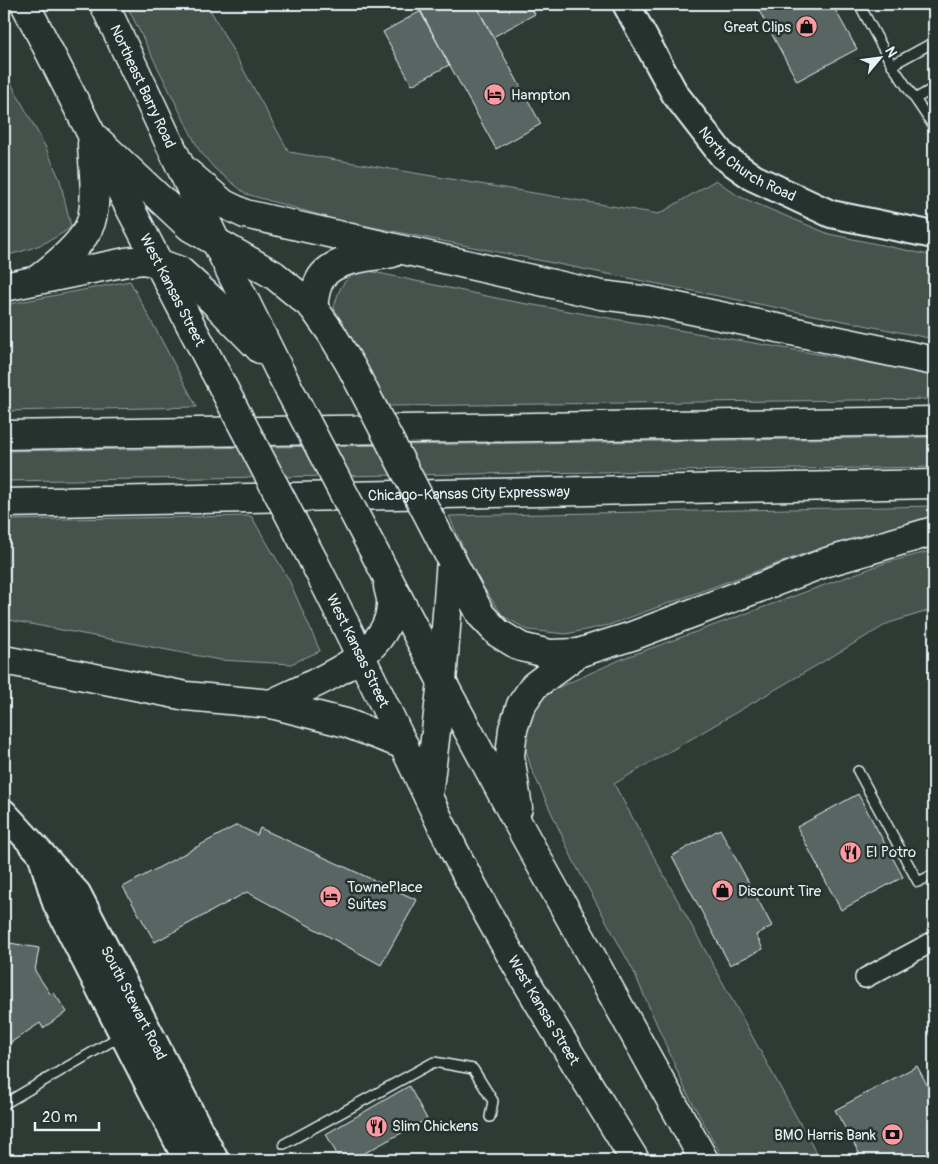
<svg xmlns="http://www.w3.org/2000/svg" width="938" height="1164" font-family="Pangolin,sans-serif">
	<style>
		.green { fill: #45524e; stroke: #96a2a3 }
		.building { fill: #596563; stroke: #e8f1f8 }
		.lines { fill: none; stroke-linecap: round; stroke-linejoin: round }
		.lane-casing { stroke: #e8f1f8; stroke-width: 12 }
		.street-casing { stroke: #e8f1f8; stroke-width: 22 }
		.secondary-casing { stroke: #e8f1f8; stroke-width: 30 }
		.highway-casing { stroke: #e8f1f8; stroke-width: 31 }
		.lane { stroke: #26332d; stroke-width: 9 }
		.street { stroke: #26332d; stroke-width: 19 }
		.secondary { stroke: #26332d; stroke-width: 26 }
		.highway { stroke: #26332d; stroke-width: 28 }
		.highway-bridge-casing { stroke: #e8f1f8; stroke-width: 31; stroke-linecap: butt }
		.highway-bridge { stroke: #26332d; stroke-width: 28 }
		.labels { text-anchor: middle; stroke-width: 5; stroke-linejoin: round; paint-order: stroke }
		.poi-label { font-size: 15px; fill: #e8f1f8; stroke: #26332d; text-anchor: start }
		.street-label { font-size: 15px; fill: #e8f1f8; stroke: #26332d }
	</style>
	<rect width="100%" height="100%" fill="#2e3b35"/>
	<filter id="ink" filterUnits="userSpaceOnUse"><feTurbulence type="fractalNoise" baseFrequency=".02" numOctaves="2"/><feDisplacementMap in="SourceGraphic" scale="10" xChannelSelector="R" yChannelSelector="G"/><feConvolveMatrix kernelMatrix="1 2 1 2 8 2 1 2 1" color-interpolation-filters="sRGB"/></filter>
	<g filter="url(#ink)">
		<path class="green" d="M126 4H207L289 152 659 214 716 180 738 196 829 234 934 256V339L337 220 246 194 214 168 199 150Z
			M4 70 45 146 60 180 71 227C48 244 32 249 4 256Z
			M364 270 510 301 934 374V399L389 406 334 308C339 288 343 277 364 270Z
			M130 281 197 407 4 411V305Z
			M934 437V467L4 481V451Z
			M934 506V516L803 554 609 625 566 634 528 630 503 616 476 577 449 516Z
			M251 516 289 580 320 651 291 664 220 660 4 619V520Z
			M934 550V609L889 623 614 784 820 1160H724L686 1091 633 970 574 862 531 768 523 739 534 702 557 688 624 658 885 563Z"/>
		<path class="building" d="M416 4H475L541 124 496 149Z
			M483 4H529L535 14 493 37 477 7Z
			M760 4H832L857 49 797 81 756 5Z
			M421 11 449 65 412 85 383 32Z
			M858 794 903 877 841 910 797 827Z
			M237 825 257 835 260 828 417 900 381 965 247 892 155 942 123 887Z
			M720 829 772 926 756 935 763 949 730 965 672 856Z
			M10 943 39 948 35 971 51 995 54 993 67 1012 43 1028 40 1023 4 1047V958L8 955Z
			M917 1066 934 1098V1160H863L835 1110Z
			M409 1086 427 1119 352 1160H340L326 1134Z"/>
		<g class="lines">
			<defs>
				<path id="lane" d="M859 4 892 65 934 127
					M892 65 934 42
					M915 99 934 88
					M858 771 918 882 934 874
					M4 1104 122 1035
					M284 1144 434 1062 473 1069 493 1101 490 1117"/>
				<path id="street" d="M865 978 934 941"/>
				<g id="secondary">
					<path id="s1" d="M626 4 675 94 723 156 754 178 831 214 934 235"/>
					<path id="s2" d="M4 813 77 893 215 1160"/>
					<path d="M43 860 56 903 187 1160"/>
				</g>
				<g id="highway">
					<path d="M25 4 92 135 190 227 274 275 313 307 332 334 352 368"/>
					<path id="s3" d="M104 4 216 242 278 368"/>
					<path id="s4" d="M103 156 214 370"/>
					<path d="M183 169 224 204 245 214 601 295 649 301 934 361"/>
					<path d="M38 279C55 266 84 243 91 222 98 197 93 169 92 144"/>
					<path d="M4 287 126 262 143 260 158 263 180 271 213 301 260 349"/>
					<path d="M313 307C314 300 315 291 318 284 328 257 369 258 392 253"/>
					<path d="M4 435 934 421"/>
					<path id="s5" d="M4 503 934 484"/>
					<path d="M451 559 481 615 498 633 521 647 550 654 578 653 632 636 827 562 934 531"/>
					<path d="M379 561 442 682 521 829 704 1160"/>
					<path id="s6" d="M314 562C358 648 399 736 441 824 497 940 568 1050 635 1160"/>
					<path d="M4 660 186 696 271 704 346 723 404 745"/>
					<path d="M271 704C311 684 390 657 391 605 392 599 389 592 388 586"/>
					<path d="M428 796 442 682 451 559"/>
					<path d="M518 808 510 756 513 729 521 705 534 686 578 653"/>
				</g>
			</defs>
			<use href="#lane" class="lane-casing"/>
			<use href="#street" class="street-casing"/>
			<use href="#secondary" class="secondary-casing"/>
			<use href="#highway" class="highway-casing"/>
			<use href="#lane" class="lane"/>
			<use href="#street" class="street"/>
			<use href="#secondary" class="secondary"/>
			<use href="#highway" class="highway"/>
			<defs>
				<path id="highway-bridge" d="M278 368 379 561
					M352 368 451 559
					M214 370 314 562"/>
			</defs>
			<use href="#highway-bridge" class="highway-bridge-casing"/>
			<use href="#highway-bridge" class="highway-bridge"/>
		</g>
	</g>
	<defs>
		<symbol id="shop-disc" viewBox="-11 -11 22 22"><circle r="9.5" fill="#ff9aa2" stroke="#26332d"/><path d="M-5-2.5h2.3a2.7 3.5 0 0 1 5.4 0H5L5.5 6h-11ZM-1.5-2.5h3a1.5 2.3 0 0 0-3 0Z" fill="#111"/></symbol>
		<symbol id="hotel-disc" viewBox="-11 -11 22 22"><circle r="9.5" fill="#ff9aa2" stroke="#26332d"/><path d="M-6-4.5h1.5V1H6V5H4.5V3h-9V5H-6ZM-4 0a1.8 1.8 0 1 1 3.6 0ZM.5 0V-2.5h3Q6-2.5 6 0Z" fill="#111"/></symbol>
		<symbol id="restaurant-disc" viewBox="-11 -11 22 22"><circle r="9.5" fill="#ff9aa2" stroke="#26332d"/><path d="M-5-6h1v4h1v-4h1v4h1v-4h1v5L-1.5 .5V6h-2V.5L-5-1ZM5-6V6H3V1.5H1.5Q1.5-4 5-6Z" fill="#111"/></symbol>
		<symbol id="bank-disc" viewBox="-11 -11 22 22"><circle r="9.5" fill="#ff9aa2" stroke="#26332d"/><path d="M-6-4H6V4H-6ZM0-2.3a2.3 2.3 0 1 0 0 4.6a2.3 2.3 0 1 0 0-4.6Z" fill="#111"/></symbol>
	</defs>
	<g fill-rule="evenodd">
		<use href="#shop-disc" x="794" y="14" width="25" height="25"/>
		<use href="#hotel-disc" x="482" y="82" width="25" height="25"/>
		<use href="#restaurant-disc" x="838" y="840" width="25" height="25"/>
		<use href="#shop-disc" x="710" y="878" width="25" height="25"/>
		<use href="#hotel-disc" x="318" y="884" width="25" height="25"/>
		<use href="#restaurant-disc" x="364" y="1114" width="25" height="25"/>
		<use href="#bank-disc" x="880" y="1122" width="25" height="25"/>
	</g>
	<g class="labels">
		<g class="poi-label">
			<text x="791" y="32" text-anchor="end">Great Clips</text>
			<text x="511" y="100">Hampton</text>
			<text x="866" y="857">El Potro</text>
			<text x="347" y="892">TownePlace<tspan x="347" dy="17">Suites</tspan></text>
			<text x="738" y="896">Discount Tire</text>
			<text x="392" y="1131">Slim Chickens</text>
			<text x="876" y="1140" text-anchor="end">BMO Harris Bank</text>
		</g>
		<g class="street-label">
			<text dy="5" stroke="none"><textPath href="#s3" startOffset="91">Northeast Barry Road</textPath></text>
			<text dy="5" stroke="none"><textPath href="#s1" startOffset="205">North Church Road</textPath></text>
			<text dy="5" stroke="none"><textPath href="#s4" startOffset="151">West Kansas Street</textPath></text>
			<text dy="5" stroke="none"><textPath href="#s5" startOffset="465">Chicago-Kansas City Expressway</textPath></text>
			<text dy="5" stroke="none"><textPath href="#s6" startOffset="99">West Kansas Street</textPath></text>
			<text dy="5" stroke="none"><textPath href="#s2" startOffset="232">South Stewart Road</textPath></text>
			<text dy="5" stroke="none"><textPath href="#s6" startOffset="504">West Kansas Street</textPath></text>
		</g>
	</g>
	<rect width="938" height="1164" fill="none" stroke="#26332d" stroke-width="20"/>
	<rect x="10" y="10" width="918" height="1144" fill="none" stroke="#e8f1f8" stroke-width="2" filter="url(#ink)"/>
	<g transform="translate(880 58) rotate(61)" stroke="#26332d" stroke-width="4" paint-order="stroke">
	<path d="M0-4L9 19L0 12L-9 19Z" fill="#e8f1f8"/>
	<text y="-8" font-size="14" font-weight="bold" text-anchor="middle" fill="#e8f1f8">N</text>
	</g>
	<path d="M35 1122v8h64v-8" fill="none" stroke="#e8f1f8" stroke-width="2.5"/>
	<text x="42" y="1122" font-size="15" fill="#e8f1f8" stroke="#26332d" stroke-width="4" paint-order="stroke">20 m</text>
</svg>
